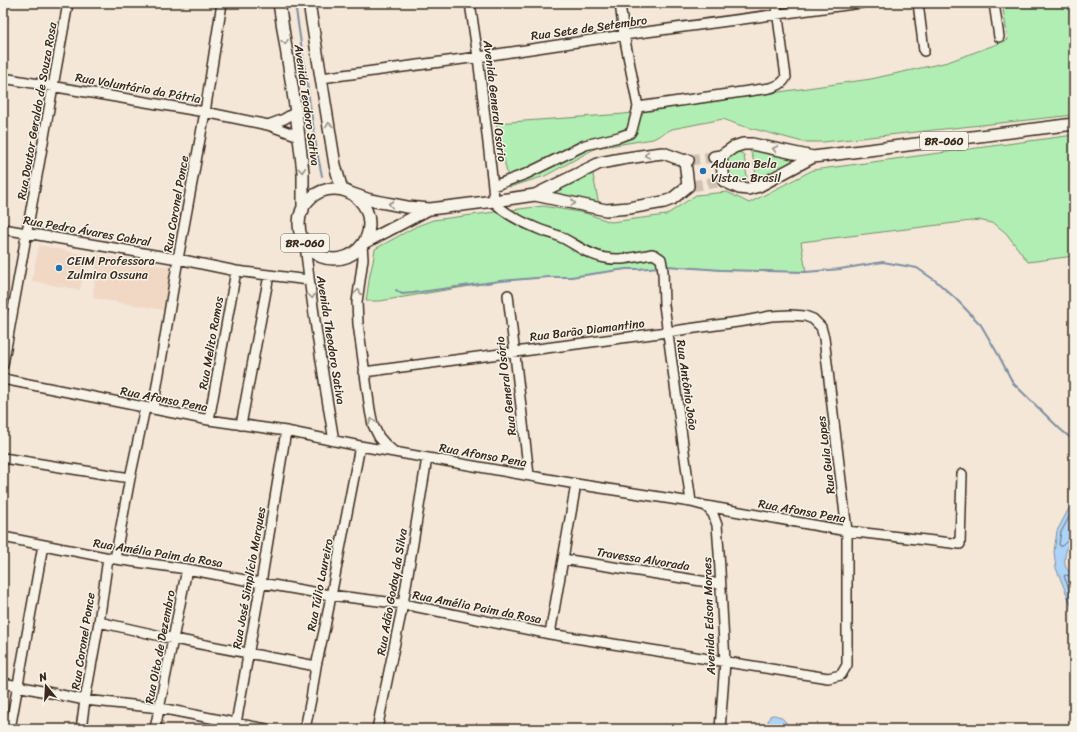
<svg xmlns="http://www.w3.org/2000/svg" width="1077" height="732" font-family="Sriracha,sans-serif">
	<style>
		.built { fill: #f0d8c5 }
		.green { fill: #b1eeb4; stroke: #768c69 }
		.water { fill: #add3f6; stroke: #7f8fa0; fill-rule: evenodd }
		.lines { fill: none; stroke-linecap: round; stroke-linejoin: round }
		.shore { stroke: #696e74; stroke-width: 1 }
		.stream { stroke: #7f8fa0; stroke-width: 2 }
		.major-tunnel { stroke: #cfc1b3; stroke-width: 11; stroke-dasharray: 11 5.5; stroke-linecap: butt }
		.minor-casing { stroke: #3b2a1e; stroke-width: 12 }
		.major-casing { stroke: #3b2a1e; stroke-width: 14 }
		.minor { stroke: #f7f3e8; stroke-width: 9 }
		.major { stroke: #f7f3e8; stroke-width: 11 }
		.oneway { stroke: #998e83 }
		.poi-dot { fill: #1f6fb2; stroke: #f7f3e8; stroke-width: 1.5 }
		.labels { text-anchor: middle; stroke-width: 3; stroke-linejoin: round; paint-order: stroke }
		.shield { fill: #f7f3e8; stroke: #73665b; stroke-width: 1 }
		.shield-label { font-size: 11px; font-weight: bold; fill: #3b2a1e }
		.street-label { font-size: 12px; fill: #3b2a1e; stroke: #f7f3e8 }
		.poi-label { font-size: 12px; fill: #3b2a1e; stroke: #f7f3e8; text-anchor: start }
	</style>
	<rect width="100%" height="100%" fill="#f4e7d8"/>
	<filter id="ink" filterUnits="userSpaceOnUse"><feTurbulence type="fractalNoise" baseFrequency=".025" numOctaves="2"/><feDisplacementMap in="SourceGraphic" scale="8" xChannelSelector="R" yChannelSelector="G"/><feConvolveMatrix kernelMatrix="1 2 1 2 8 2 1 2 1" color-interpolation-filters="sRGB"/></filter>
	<g filter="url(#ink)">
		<!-- built -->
		<path class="built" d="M39 245 87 255 80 290 32 281Z
			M97 255 170 267 164 310 93 298Z"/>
		<!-- green -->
		<path class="green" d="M1002 3H1074V115L823 142H803L739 125 723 119 672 129 653 139 596 148 545 176 510 187 496 123 624 114 871 79 948 62 1008 40Z
			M1074 135V256L1028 262 1006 233 995 224 979 220 801 242 806 272 721 270 669 266 638 269H626L571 277H549L500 281 380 301H366L370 274 373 262 375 249 417 226 433 220 543 206 585 213 611 222 666 215 696 195 727 192 749 203 813 170Z
			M749 149 797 160 755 184C757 175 754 156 749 149Z
			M738 151 744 155 747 178 744 184 726 180 723 160Z
			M595 170 593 175 599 205 551 194Z"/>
		<!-- water -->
		<path class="water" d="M1074 499V612L1056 568 1054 552 1057 531ZM1069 545 1072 547C1074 555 1075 565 1070 572 1062 567 1065 555 1067 547Z
			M772 715C779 715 783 718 787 724L784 729H767L766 727 770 716Z"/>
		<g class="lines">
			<!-- shore -->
			<path class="shore" d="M1074 508 1061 532 1059 544 1060 546H1062L1066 542 1069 541 1074 543
				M1074 574 1070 576 1065 575 1064 576 1074 602"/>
			<!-- stream -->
			<path class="stream" d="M295 3 317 152 322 176
				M666 266 721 270 806 272 840 269 883 262 917 268 936 281 956 299 981 325 999 356 1013 383 1060 429 1074 441
				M396 290 402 294 413 293 500 281 549 277H571L626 269H638L659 267"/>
			<!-- major-tunnel -->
			<path class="major-tunnel" d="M688 160 714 157
				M691 186 717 182"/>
			<defs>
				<path id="minor" d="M470 3 478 57 493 186 494 201C503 214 526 224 541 230 546 232 551 233 556 235 572 241 588 256 606 258 621 261 637 257 652 254L655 255 661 259 663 271 664 305 691 502
					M918 3 924 51
					M994 3 999 37
					M3 78 205 112 268 125 299 136
					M321 78 478 57 624 35 861 3
					M638 107 770 88C777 86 783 84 786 77L776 3
					M268 125 284 119 296 112
					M493 186 526 174 585 145 619 137 630 133 632 130 638 107 624 35 620 3
					M3 229 178 259 236 271 309 280
					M305 244C312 310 323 375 334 441
					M362 245 363 259 357 302 358 324 370 410 373 425 379 437 385 444 393 451
					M508 295 529 475
					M3 365 68 3
					M3 379 209 420 286 431 360 446 576 484 691 502 706 506 847 531 960 544 962 474
					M153 409 178 259 205 112 222 3
					M209 420 236 271
					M241 425 269 275
					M3 458 130 478
					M706 506 713 514 717 525 719 552 725 662 720 729
					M3 537 115 559 187 569 261 583 330 595 403 604 550 634 828 678 841 675 847 665V531L824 338 821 327 813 319 805 316 790 315 771 316 745 321 667 332 364 372
					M115 559 130 478 145 408
					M563 559 720 584
					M99 622 174 639 316 666
					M550 634 576 484
					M3 683 85 700 160 708 266 729
					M10 729 43 545
					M81 729 85 700 99 622 108 558
					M155 729 187 569
					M235 729 261 583 286 431
					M305 729 311 699 316 666 325 627 360 446
					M377 729 403 604 427 458"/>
				<path id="major" d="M279 3 296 112 303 172V210
					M309 3 335 165 342 190
					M721 156 724 181
					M714 157 721 156 734 147 743 144H752L813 157 1074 124
					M685 161 688 186
					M724 181 739 188 748 189 759 186 813 157
					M299 224a35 35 0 1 1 70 0a35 35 0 1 1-70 0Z
					M350 193 370 200 407 207 430 209 494 201 535 195 600 163 621 159 654 154 663 153 685 161 688 160
					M535 195 606 210 629 208 664 202 672 199 688 186
					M364 243 429 209"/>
			</defs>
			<!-- minor casing -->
			<use href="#minor" class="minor-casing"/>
			<!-- major casing -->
			<use href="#major" class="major-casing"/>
			<!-- minor -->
			<use href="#minor" class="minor"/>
			<!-- major -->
			<use href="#major" class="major"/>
		</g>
		<!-- one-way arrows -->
		<defs><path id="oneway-chevron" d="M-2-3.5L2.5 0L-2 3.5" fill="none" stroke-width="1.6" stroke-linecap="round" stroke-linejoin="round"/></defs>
		<g class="oneway">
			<use href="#oneway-chevron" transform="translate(285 42) rotate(81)"/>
			<use href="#oneway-chevron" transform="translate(329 125) rotate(-99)"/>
			<use href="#oneway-chevron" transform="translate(775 149) rotate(-168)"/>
			<use href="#oneway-chevron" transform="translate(647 155) rotate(170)"/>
			<use href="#oneway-chevron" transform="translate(302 170) rotate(86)"/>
			<use href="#oneway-chevron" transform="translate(573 203) rotate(12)"/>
			<use href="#oneway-chevron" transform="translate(391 204) rotate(-169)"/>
			<use href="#oneway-chevron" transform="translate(358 292) rotate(-83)"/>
			<use href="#oneway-chevron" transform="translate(312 296) rotate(82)"/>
			<use href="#oneway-chevron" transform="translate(372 421) rotate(-104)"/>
		</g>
	</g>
	<!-- markers -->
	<g class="poi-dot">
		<circle cx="703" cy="171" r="4"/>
		<circle cx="59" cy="268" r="4"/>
	</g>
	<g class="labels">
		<!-- shield labels -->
		<g class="shield">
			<rect x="920" y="132" width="48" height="18" rx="3"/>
			<rect x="281" y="234" width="48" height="18" rx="3"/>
		</g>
		<g class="shield-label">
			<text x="944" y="145">BR-060</text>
			<text x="305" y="247">BR-060</text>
		</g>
		<!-- street labels -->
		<g class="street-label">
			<text transform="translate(589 28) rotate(-8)" y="4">Rua Sete de Setembro</text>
			<text transform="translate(138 88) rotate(10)" y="4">Rua Voluntário da Pátria</text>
			<text transform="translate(495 101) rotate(83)" y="4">Avenida General Osório</text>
			<text transform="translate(307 105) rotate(82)" y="4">Avenida Teodoro Sativa</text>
			<text transform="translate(37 111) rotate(-80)" y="4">Rua Doutor Geraldo de Souza Rosa</text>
			<text transform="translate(176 204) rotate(-80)" y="4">Rua Coronel Ponce</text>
			<text transform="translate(87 231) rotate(10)" y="4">Rua Pedro Ávares Cabral</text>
			<text transform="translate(587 330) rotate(-7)" y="4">Rua Barão Diamantino</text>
			<text transform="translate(331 340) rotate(81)" y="4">Avenida Theodoro Sativa</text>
			<text transform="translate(211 343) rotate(-80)" y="4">Rua Melito Ramos</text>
			<text transform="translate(687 385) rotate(82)" y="4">Rua Antônio João</text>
			<text transform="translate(506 386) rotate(-97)" y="4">Rua General Osório</text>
			<text transform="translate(164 399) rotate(11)" y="4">Rua Afonso Pena</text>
			<text transform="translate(483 455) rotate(10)" y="4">Rua Afonso Pena</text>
			<text transform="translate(826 455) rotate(-97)" y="4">Rua Guia Lopes</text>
			<text transform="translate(802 511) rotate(10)" y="4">Rua Afonso Pena</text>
			<text transform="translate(158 553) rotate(9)" y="4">Rua Amélia Paim da Rosa</text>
			<text transform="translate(643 559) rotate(9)" y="4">Travessa Alvorada</text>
			<text transform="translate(249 578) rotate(-80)" y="4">Rua José Simplício Marques</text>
			<text transform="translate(320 585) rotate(-79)" y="4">Rua Túlio Loureiro</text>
			<text transform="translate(392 592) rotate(-80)" y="4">Rua Adão Godoy da Silva</text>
			<text transform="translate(477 607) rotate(11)" y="4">Rua Amélia Paim da Rosa</text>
			<text transform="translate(709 616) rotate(-92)" y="4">Avenida Edson Moraes</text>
			<text transform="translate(83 641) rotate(-81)" y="4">Rua Coronel Ponce</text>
			<text transform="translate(160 647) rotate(-79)" y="4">Rua Oito de Dezembro</text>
		</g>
		<!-- poi labels -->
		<g class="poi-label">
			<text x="711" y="168">Aduana Bela<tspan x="711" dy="14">Vista - Brasil</tspan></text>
			<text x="67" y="265">CEIM Professora<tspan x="67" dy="14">Zulmira Ossuna</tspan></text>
		</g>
	</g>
	<!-- margin -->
	<rect width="1077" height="732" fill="none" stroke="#f7f3e8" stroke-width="16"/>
	<rect x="8" y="8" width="1061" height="716" fill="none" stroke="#3b2a1e" stroke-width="1.5" filter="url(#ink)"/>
	<!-- north arrow -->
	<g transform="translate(46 686) rotate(342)" stroke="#f7f3e8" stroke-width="3" paint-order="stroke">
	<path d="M0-3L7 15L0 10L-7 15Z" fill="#3b2a1e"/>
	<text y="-6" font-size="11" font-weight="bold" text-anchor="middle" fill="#3b2a1e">N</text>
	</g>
</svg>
